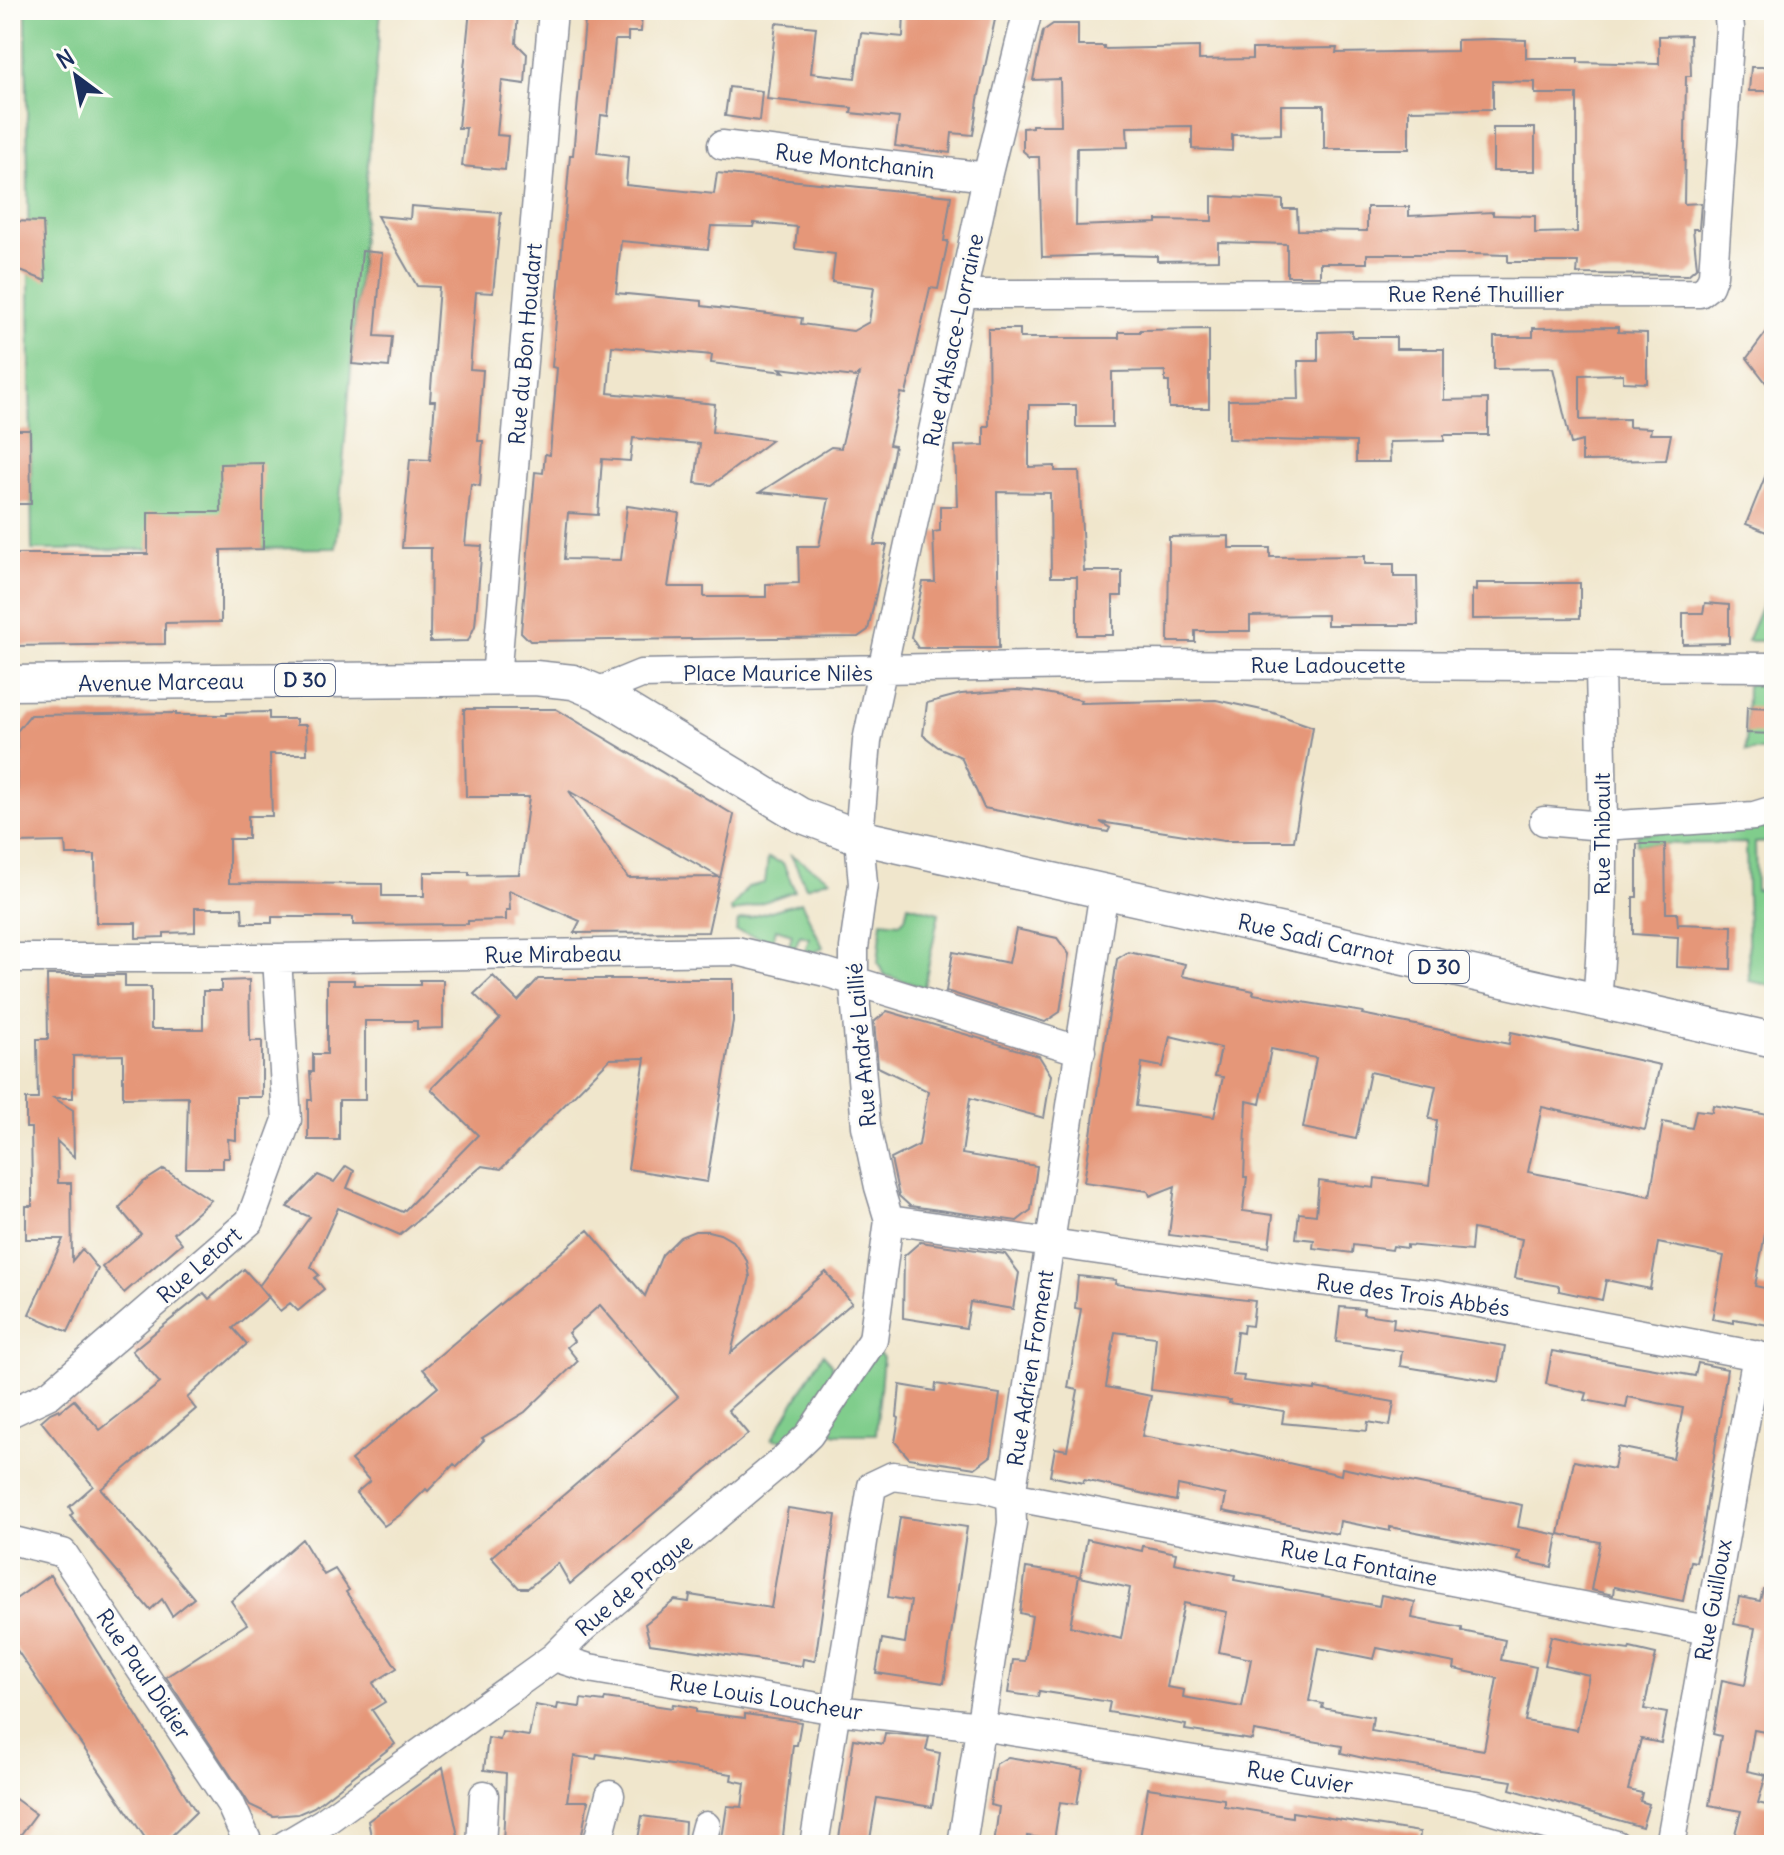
<svg xmlns="http://www.w3.org/2000/svg" width="1784" height="1855" font-family="Delius,sans-serif">
	<style>
		.green { fill: #80cd8c; stroke: #4e7e75; stroke-width: 2 }
		.building { fill: #e59779; fill-rule: evenodd }
		.lines { fill: none; stroke-linecap: round; stroke-linejoin: round }
		.minor-casing { stroke: #868a95; stroke-width: 31 }
		.major-casing { stroke: #868a95; stroke-width: 37 }
		.minor { stroke: #fff; stroke-width: 28 }
		.major { stroke: #fff; stroke-width: 34 }
		.labels { text-anchor: middle; stroke-width: 6; stroke-linejoin: round; paint-order: stroke }
		.shield { fill: #fdfcf7; stroke: #5f6c8c; stroke-width: 2 }
		.shield-label { font-size: 20px; font-weight: bold; fill: #1b2f5e }
		.street-label { font-size: 22px; fill: #1b2f5e; stroke: #fdfcf7 }
	</style>
	<rect width="100%" height="100%" fill="#fdfcf7"/>
	<filter id="ink" filterUnits="userSpaceOnUse"><feTurbulence type="fractalNoise" baseFrequency=".0125" numOctaves="2"/><feDisplacementMap in="SourceGraphic" scale="16" xChannelSelector="R" yChannelSelector="G"/><feConvolveMatrix kernelMatrix="1 2 1 2 8 2 1 2 1" color-interpolation-filters="sRGB"/></filter>
	<filter id="wash" filterUnits="userSpaceOnUse"><feTurbulence type="fractalNoise" baseFrequency=".006" numOctaves="4" result="noise"/><feDisplacementMap in="SourceGraphic" scale="32" xChannelSelector="R" yChannelSelector="G"/><feGaussianBlur stdDeviation="1.8" result="paint"/><feColorMatrix in="noise" values="0 0 0 0 0 0 0 0 0 0 0 0 0 0 0 0 0 1.4 0 .05"/><feComposite in="paint" operator="in"/></filter>
	<g filter="url(#wash)">
		<rect width="100%" height="100%" fill="#f0e6cc"/>
		<!-- green -->
		<path class="green" d="M26 10H381L336 548 32 550Z
			M1774 576V641H1747Z
			M1747 685 1774 686V751H1746Z
			M1761 826 1774 836V842L1755 843 1756 890 1774 891V986L1749 981 1746 843 1637 844V834Z
			M791 855 830 879 806 887Z
			M768 858 783 863 795 891 732 913 731 909 748 887 765 883Z
			M801 902 823 947 814 953 805 951 809 938 800 935 795 948 789 946 792 934 776 929 773 941 736 931 738 921Z
			M908 905 939 913 924 987 884 975 878 963 882 921 900 923 905 918Z
			M877 1352 883 1357 876 1434H836L824 1426Z
			M823 1354 832 1364 834 1379 791 1441 772 1439Z"/>
		<g id="blocks">
			<!-- building -->
			<path class="building" d="M470 10H518L516 43 527 54 525 84 502 81 497 135 508 136 505 170 462 166 466 128H458Z
				M586 10H642L641 32H628V40H615L608 116 601 115 597 153 628 157 626 185 714 194 717 173 951 196 944 241H948L938 289 930 288 906 394 901 393 889 445 895 446 874 545H887L868 630 858 637 530 641 521 632 535 472 543 473 545 454 550 455 557 368 552 367 570 155H573ZM754 223 797 227 795 249 835 254 832 282 874 287 869 322 853 331 801 324 802 318 702 306V301L616 293 621 241 708 249 711 226 753 227ZM612 346 712 355 711 363 784 372 780 368 855 377 859 374 841 448 831 447 760 492 829 499 819 546H798L799 583 766 584V597H704V587H668L679 513 627 506 621 560 564 559 568 513 598 515 602 459 630 461 633 438 700 444 695 483 712 485 772 440 712 432 715 404 608 393Z
				M904 10H997L978 100 973 135 952 133 950 153 895 146 899 118 851 113 852 108 767 99 776 23 816 27 811 73 855 78 861 33 903 37Z
				M1053 24H1078V46H1104V49L1199 47V60L1252 59V49L1337 48 1336 53 1457 51V40L1493 39 1526 40V58H1578V62L1659 64V36L1690 35 1691 76H1686L1684 204 1701 203 1699 229H1693L1697 267 1688 275 1577 274 1578 262H1508V255L1472 254H1367V263H1320V276H1287V244L1218 242V260L1157 261V256L1118 255 1042 257 1039 157H1030L1023 151V128L1032 127V125H1061L1060 79 1033 80 1043 31ZM1493 81 1535 82V94H1577V232L1535 233V216L1493 215V212L1409 216V207H1367V231L1298 230 1297 209H1283V200L1212 196V221L1157 220V223L1076 226 1077 148 1128 147 1127 127 1192 126V149L1232 151V135L1281 134V105H1324V149H1409V110L1493 109Z
				M1751 67H1774V91H1749Z
				M729 87 762 91 759 121 725 116Z
				M1493 128H1535V171H1493Z
				M411 206 501 213 493 293 476 292 470 369 483 370 478 441H483L480 486 471 484 465 545 482 546 475 626 468 641 430 642 431 548H402L410 459 430 460 435 401H430L439 287 417 286 377 216 410 219Z
				M10 221 43 222 46 281 10 267Z
				M362 251 382 253 375 336 392 337 389 367 352 364Z
				M1774 322V393L1747 358Z
				M1618 327V332L1647 333V383L1623 382V374L1580 375V420L1629 419V427L1651 428 1650 434H1671L1666 460 1582 461V441L1571 444 1553 368 1494 369V337H1533V328Z
				M988 329H1020V338H1119V332H1140V330L1209 329V408H1169V382H1165V371L1112 372V427H1076V405H1029V467L1055 466V471H1079L1084 571H1122V596H1113V635H1077V577H1051L1050 493 997 492 999 648H918L911 637 923 582H935L933 532 940 531V506H957L955 446 984 445V426H989Z
				M1352 331V337H1396V349H1444V400L1488 399V435H1444V441L1389 442 1390 462H1356V442L1228 439V400L1299 399 1298 361H1318V332Z
				M10 430H30L31 504H10Z
				M1773 457H1774V535L1746 524Z
				M263 463V549L221 550V622L165 623V644L10 646V554H148V512H221L220 464Z
				M1229 536V548H1270V557L1365 556V564H1394V577H1417L1418 625H1327V615L1250 616V631H1195V642H1168L1169 537Z
				M1476 583H1580V618L1472 619V590L1476 591Z
				M1705 603 1729 605V643L1683 644V613H1703Z
				M1016 690 1040 692 1081 700 1080 703 1216 700 1271 712 1313 727 1294 841H1224L1100 822 1110 828 1108 832 984 808 961 757 938 747 923 735 927 703 961 694Z
				M1747 707 1774 708V734L1746 733Z
				M464 709H556L734 815 708 932 574 933 580 921 509 890 510 910H506V920L468 921V924L353 925V917H272V923H243L242 908H195V932L164 933V937L136 938V923H96L95 855H66L65 842 14 843V814H18L17 731 30 715 176 713V715H227V713L269 712V719H296V725H306L307 754H270L272 816H248V839H229V883L382 884V896H424V872H469V875L519 874 529 797H466ZM569 791 719 877 628 878Z
				M1637 844H1665L1666 913H1677L1678 927V924L1732 926 1731 969 1677 967 1678 937 1633 934V897H1637Z
				M1016 929 1057 938 1069 954 1060 1012 1045 1022 946 991 953 952 1009 963Z
				M1128 952 1185 964 1182 976 1254 991 1253 994 1363 1012 1362 1014 1509 1044 1511 1032 1660 1065 1645 1130 1542 1107 1528 1172 1650 1196 1663 1122 1692 1128 1696 1110 1712 1112 1713 1105 1774 1116V1220L1768 1219 1755 1286 1774 1290V1326L1734 1319V1323L1712 1319 1724 1256 1658 1243 1650 1289 1606 1280 1602 1300 1559 1291V1286L1515 1278 1522 1239 1473 1229 1471 1251 1407 1245V1248L1393 1246 1392 1250 1353 1245 1352 1253 1313 1248 1314 1240 1296 1238 1299 1213 1316 1215 1319 1181 1374 1188 1375 1178 1429 1185 1437 1120 1429 1119 1436 1086 1370 1072 1356 1139 1303 1128 1316 1058 1271 1049 1260 1104 1247 1101 1244 1177H1247L1243 1211 1273 1215 1269 1247 1169 1235 1175 1186 1150 1196 1148 1191 1084 1182 1117 959ZM1170 1036 1221 1048 1215 1076 1223 1077 1214 1117 1136 1106 1142 1063 1163 1067Z
				M47 975H125V987H151V1029H203V991H221V981L249 980 250 1041H262V1097H236V1140L228 1139 229 1158H223V1168H186L188 1097 123 1098V1055L73 1056V1098H54L73 1110 74 1157 57 1141 58 1183H71L72 1261 82 1249 98 1269 68 1332 29 1314 63 1239H26V1206H32V1184L31 1128H26V1099H38L37 1039H48Z
				M493 976 518 1001 538 979H733V1021L707 1182 628 1169 645 1058 610 1059 501 1169 482 1166 400 1235 338 1208 311 1267 319 1275 315 1278 324 1289 298 1311 290 1303 280 1311 259 1286 310 1217 287 1207 318 1175 334 1182 346 1166 354 1171 347 1188 403 1212 478 1135 431 1089 500 1019 474 994Z
				M327 980H354V985H420V980H443V1028L417 1029V1021H365V1100H339V1140H308V1100H312L310 1072H313V1054H327Z
				M887 1011 1039 1056 1051 1075 1044 1118 970 1098 962 1154 1037 1166 1031 1210 1017 1221 910 1206 899 1196 891 1159 919 1145 928 1091 878 1067 874 1022Z
				M164 1169 211 1200 174 1233 182 1243 124 1293 102 1267 141 1234 119 1208 142 1183Z
				M588 1230 645 1296 662 1255 680 1237 695 1231H708L720 1234 734 1242 747 1261 750 1277 731 1353 826 1272 852 1303 728 1410 748 1434 570 1584 558 1563 528 1588H519L491 1557 678 1397 600 1305 568 1333 574 1341 567 1347 578 1361 525 1412 482 1438 484 1440 457 1467 454 1464 428 1491 426 1489 400 1515 384 1526 356 1493 370 1481 351 1460 438 1387 423 1369Z
				M920 1242 1005 1254 1019 1273 1013 1309 970 1302 966 1328 903 1318 904 1256Z
				M244 1269 269 1297 233 1328 247 1344 187 1398 196 1409 101 1489 194 1598 172 1616 162 1599 150 1610 70 1516 73 1513 69 1507 93 1486 41 1421 50 1413 59 1409 60 1411 74 1400 100 1430 160 1383 132 1351 204 1293 209 1299Z
				M1078 1276 1116 1280 1115 1284 1255 1301 1252 1326 1244 1325 1243 1333 1237 1332 1232 1375 1244 1376 1243 1381 1315 1390V1388L1394 1402 1390 1426 1368 1422 1367 1431 1282 1423 1284 1411 1229 1403 1230 1400 1151 1390 1156 1337 1115 1332 1106 1387 1151 1396 1142 1436 1230 1452 1231 1450 1341 1475 1342 1468 1522 1505 1518 1527 1558 1535 1552 1567 1518 1560 1520 1552 1390 1527V1531L1340 1521 1338 1534 1223 1511 1226 1495 1178 1485 1176 1501 1084 1480 1083 1483 1050 1476 1055 1448 1067 1450 1078 1390 1068 1388 1081 1309 1075 1308Z
				M1340 1307 1364 1309 1363 1314 1394 1318 1393 1328 1505 1346 1499 1382 1400 1366 1402 1351 1336 1342Z
				M1552 1351 1695 1376 1698 1363 1727 1369 1704 1523 1696 1562 1691 1561 1683 1601 1614 1587 1613 1595 1591 1590 1600 1542 1559 1534 1574 1461 1614 1469 1618 1447 1673 1458 1683 1408 1628 1397 1626 1408 1585 1400 1587 1393 1546 1384Z
				M936 1384 1000 1394 991 1456 975 1468 909 1458 895 1442 899 1418 897 1417 900 1385 935 1391Z
				M788 1508 836 1515 815 1661 803 1659 802 1666 650 1644 645 1624 675 1600 689 1602 690 1595 771 1608Z
				M900 1517 967 1527 944 1683 876 1673 882 1639 905 1643 911 1601 888 1597Z
				M302 1539 324 1575 335 1569 349 1590 346 1592 397 1668 373 1683 385 1702 372 1710 395 1744 314 1807 298 1814 273 1816 250 1805 166 1677 247 1624 231 1601Z
				M1087 1539 1142 1551 1143 1546 1176 1553 1174 1563 1235 1575 1234 1580 1379 1606 1381 1595 1415 1602 1412 1618 1462 1628V1631L1505 1640 1501 1660 1536 1667 1525 1721 1577 1730 1589 1675 1545 1665 1551 1636 1585 1644 1629 1650 1630 1648 1656 1654 1644 1709 1667 1713 1661 1743 1641 1739 1628 1790 1642 1793 1640 1801 1649 1804 1642 1827 1510 1789 1512 1781 1368 1759 1341 1753 1342 1746 1254 1731 1252 1740 1185 1730 1186 1725 1108 1712 1110 1702 1039 1691 1038 1697 1008 1693 1013 1660 1025 1661 1032 1616 1020 1613 1026 1568 1079 1576 1070 1626 1121 1639 1130 1588 1080 1577ZM1184 1603 1227 1612 1219 1652 1251 1659 1242 1707 1183 1697 1184 1690 1167 1687ZM1319 1648 1374 1659 1377 1648 1455 1663 1454 1669 1497 1678 1484 1750 1371 1731 1373 1717 1322 1708 1323 1704 1309 1701Z
				M50 1575 196 1812 162 1845H150L10 1640V1603Z
				M1763 1589 1774 1590V1711L1770 1733 1754 1730 1747 1771 1766 1775 1758 1803 1774 1807V1845H1732L1741 1811 1709 1805 1721 1736 1713 1734 1722 1680 1745 1685 1755 1628 1734 1624 1739 1597 1760 1601Z
				M605 1698 672 1708 673 1704 696 1708V1712L745 1718V1714L801 1722 797 1745H793L782 1845H721L727 1806 742 1807 745 1783 731 1780 732 1774 597 1754 596 1759 574 1756 567 1801H588L580 1845H503L506 1773 484 1770 488 1738 500 1740 502 1732 529 1736 535 1705 557 1709 558 1704 580 1707 581 1699 604 1702Z
				M885 1733 929 1737 926 1750 940 1753 932 1807 877 1798 869 1845H838L854 1739 883 1744Z
				M1008 1757 1083 1769 1077 1804 1060 1802 1054 1840 1027 1836 1026 1845H994L999 1807 990 1805 996 1764Z
				M443 1767 460 1845H373L368 1821Z
				M1148 1788 1224 1799V1806L1292 1817V1812L1420 1832 1419 1845H1237L1187 1837V1845H1139Z
				M10 1795 36 1814 13 1845H10Z
				M642 1816 685 1822 684 1845H637Z"/>
		</g>
	</g>
	<g filter="url(#ink)">
		<use href="#blocks" fill-opacity="0" stroke="#868a95" stroke-width="2"/>
		<g class="lines">
			<defs>
				<path id="minor" d="M722 145 987 177
					M964 294 1700 293 1709 286 1713 275 1730 28 1728 10
					M496 678 553 10
					M597 692 641 674 1127 664 1774 667
					M1544 821 1603 826 1754 816 1774 810
					M10 958H277L737 951 825 972 1081 1051
					M1597 1001C1607 890 1602 779 1600 667
					M889 1220 1295 1278 1437 1295 1774 1359
					M10 1413 50 1394 250 1221 287 1120 277 958
					M10 1540 63 1553 230 1803 249 1845
					M554 1657 589 1668 836 1710 980 1726 1476 1805 1616 1845
					M285 1845 324 1822 554 1657 583 1628 784 1459 809 1435 873 1340 889 1220 879 1187 866 1126 854 983V948L863 884 859 837 867 741 987 177 1028 10
					M481 1845 484 1795
					M597 1845 610 1795
					M701 1845 706 1826
					M814 1845 872 1486 893 1476 984 1488 1011 1496 1707 1630
					M962 1845 1012 1523 1011 1496 1104 891
					M1670 1845 1757 1355"/>
				<path id="major" d="M10 683 535 678 573 682 597 692 800 815 859 837 1774 1040"/>
			</defs>
			<!-- minor casing -->
			<use href="#minor" class="minor-casing"/>
			<!-- major casing -->
			<use href="#major" class="major-casing"/>
			<!-- minor -->
			<use href="#minor" class="minor"/>
			<!-- major -->
			<use href="#major" class="major"/>
		</g>
	</g>
	<g class="labels">
		<!-- shield labels -->
		<g class="shield">
			<rect x="275" y="664" width="60" height="32" rx="6"/>
			<rect x="1409" y="951" width="60" height="32" rx="6"/>
		</g>
		<g class="shield-label">
			<text x="305" y="687">D 30</text>
			<text x="1439" y="974">D 30</text>
		</g>
		<!-- street labels -->
		<g class="street-label">
			<text transform="translate(855 161) rotate(7)" y="8">Rue Montchanin</text>
			<text x="1476" y="302">Rue René Thuillier</text>
			<text transform="translate(953 340) rotate(-78)" y="8">Rue d'Alsace-Lorraine</text>
			<text transform="translate(525 344) rotate(-85)" y="8">Rue du Bon Houdart</text>
			<text x="1328" y="673">Rue Ladoucette</text>
			<text x="778" y="681">Place Maurice Nilès</text>
			<text transform="translate(161 682) rotate(-1)" y="8">Avenue Marceau</text>
			<text transform="translate(1602 834) rotate(-90)" y="8">Rue Thibault</text>
			<text transform="translate(1316 939) rotate(13)" y="8">Rue Sadi Carnot</text>
			<text transform="translate(553 954) rotate(-1)" y="8">Rue Mirabeau</text>
			<text transform="translate(861 1045) rotate(-95)" y="8">Rue André Laillié</text>
			<text transform="translate(199 1265) rotate(-41)" y="8">Rue Letort</text>
			<text transform="translate(1413 1295) rotate(8)" y="8">Rue des Trois Abbés</text>
			<text transform="translate(1030 1368) rotate(-81)" y="8">Rue Adrien Froment</text>
			<text transform="translate(1359 1563) rotate(11)" y="8">Rue La Fontaine</text>
			<text transform="translate(634 1585) rotate(-40)" y="8">Rue de Prague</text>
			<text transform="translate(1713 1600) rotate(-80)" y="8">Rue Guilloux</text>
			<text transform="translate(144 1674) rotate(56)" y="8">Rue Paul Didier</text>
			<text transform="translate(766 1697) rotate(9)" y="8">Rue Louis Loucheur</text>
			<text transform="translate(1300 1777) rotate(9)" y="8">Rue Cuvier</text>
		</g>
	</g>
	<!-- margin -->
	<rect width="1784" height="1855" fill="none" stroke="#fdfcf7" stroke-width="40"/>
	<!-- north arrow -->
	<g transform="translate(76 76) rotate(328)" stroke="#fdfcf7" stroke-width="6" paint-order="stroke">
	<path d="M0-6L14 30L0 20L-14 30Z" fill="#1b2f5e"/>
	<text y="-12" font-size="22" font-weight="bold" text-anchor="middle" fill="#1b2f5e">N</text>
	</g>
</svg>
